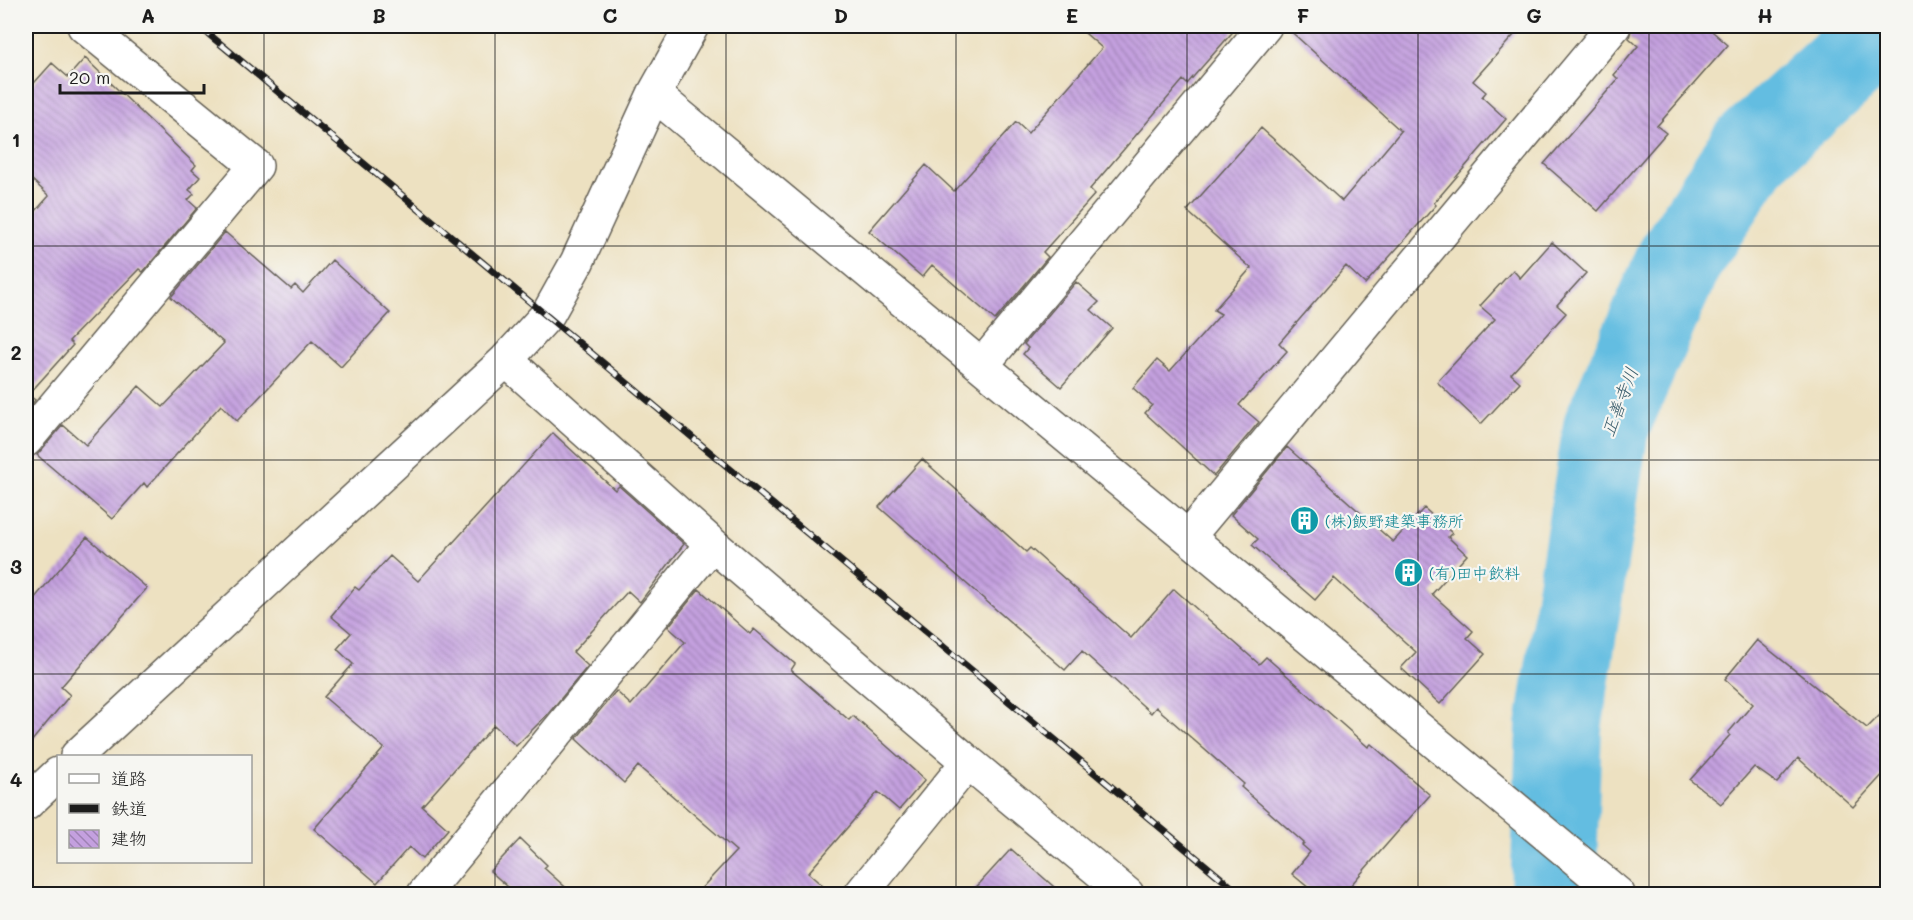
<svg xmlns="http://www.w3.org/2000/svg" width="1913" height="920" font-family="Mali,'Klee One',sans-serif">
	<style>
		.lines { fill: none; stroke-linecap: round; stroke-linejoin: round }
		.river { stroke: #63bde1; stroke-width: 86 }
		.building { fill: url(#building-back-hatch) }
		.minor-casing { stroke: #656156; stroke-width: 36 }
		.minor { stroke: #fff; stroke-width: 33 }
		.rail-casing { stroke: #1c1c1c; stroke-width: 7 }
		.rail { stroke: #f6f6f2; stroke-width: 4.5; stroke-dasharray: 14; stroke-linecap: butt }
		.grid { fill: none; stroke: #1c1c1c; stroke-width: 1.5; stroke-opacity: 0.55 }
		.labels { text-anchor: middle; stroke-width: 4.5; stroke-linejoin: round; paint-order: stroke }
		.culture-label { font-size: 16px; fill: #0d838f; stroke: #f6f6f2; text-anchor: start }
		.water-label { font-size: 18px; font-style: italic; fill: #385c6b; stroke: #f6f6f2 }
		.neatline { fill: none; stroke: #1c1c1c; stroke-width: 2 }
		.grid-label { font-size: 20px; text-anchor: middle; font-weight: bold; fill: #1c1c1c }
	</style>
	<defs>
		<pattern id="building-back-hatch" width="6" height="6" patternUnits="userSpaceOnUse" patternTransform="scale(1.5)"><rect width="6" height="6" fill="#c4a0df"/><path d="M-1 5l2 2M0 0l6 6M5-1l2 2" fill="none" stroke="#9e82b4"/></pattern>
	</defs>
	<rect width="100%" height="100%" fill="#f6f6f2"/>
	<filter id="ink" filterUnits="userSpaceOnUse"><feTurbulence type="fractalNoise" baseFrequency=".0167" numOctaves="2"/><feDisplacementMap in="SourceGraphic" scale="12" xChannelSelector="R" yChannelSelector="G"/><feConvolveMatrix kernelMatrix="1 2 1 2 8 2 1 2 1" color-interpolation-filters="sRGB"/></filter>
	<filter id="wash" filterUnits="userSpaceOnUse"><feTurbulence type="fractalNoise" baseFrequency=".008" numOctaves="4" result="noise"/><feDisplacementMap in="SourceGraphic" scale="24" xChannelSelector="R" yChannelSelector="G"/><feGaussianBlur stdDeviation="1.35" result="paint"/><feColorMatrix in="noise" values="0 0 0 0 0 0 0 0 0 0 0 0 0 0 0 0 0 1.4 0 .05"/><feComposite in="paint" operator="in"/></filter>
	<g filter="url(#wash)">
		<rect width="100%" height="100%" fill="#ede1c1"/>
		<g class="lines">
			<!-- river -->
			<path class="river" d="M1553 894 1559 727 1606 427 1679 260 1750 151 1855 56 1888 36"/>
		</g>
		<g id="blocks">
			<!-- building -->
			<path class="building" d="M1077 26H1238L1187 84 1183 80 1090 189 1095 194 1043 252 1048 257 995 320 932 265 922 277 869 231 926 165 954 191 1016 122 1028 133 1102 48Z
				M1285 26H1522L1473 81 1486 92 1482 97 1506 119 1434 203 1436 205 1365 284 1346 266 1279 343 1287 351 1239 405 1259 422 1214 476 1145 413 1152 405 1133 388 1157 360 1170 371 1221 314 1214 310 1251 268 1187 211 1261 128 1342 201 1401 131Z
				M1632 26H1706L1728 45 1657 126 1666 133 1598 211 1544 164 1618 79 1614 75 1638 46 1629 38Z
				M85 58 196 165 192 170 200 177 189 190 194 194 188 200 197 208 143 272 139 269 69 341 73 345 28 395 35 400 26 411V222L49 196 26 174V92L52 63 68 77Z
				M225 232 291 289 295 285 303 293 332 260 390 313 341 367 312 341 237 421 221 405 147 487 144 483 112 519 37 455 63 425 86 445 139 386 163 407 224 343 171 297Z
				M1552 242 1586 273 1557 305 1566 313 1511 374 1520 382 1481 424 1437 382 1495 319 1480 306 1513 270 1520 278Z
				M1076 282 1099 302 1091 310 1112 328 1061 387 1023 354 1028 348 1024 344Z
				M553 433 615 490 619 486 684 544 640 602 628 591 573 652 588 666 548 714 516 746 494 725 422 806 448 829 422 859 409 847 377 883 314 829 384 748 324 697 353 664 337 649 351 633 331 616 355 587 359 590 390 556 418 581Z
				M1287 447 1393 542 1424 508 1452 533 1448 537 1467 555 1432 594 1473 631 1467 638 1485 654 1440 704 1401 668 1416 652 1334 578 1315 600 1252 545 1258 539 1231 515Z
				M922 459 1026 552 1030 548 1131 638 1174 589 1259 664 1266 657 1368 747 1371 744 1430 795 1343 894H1316L1292 874 1310 852 1302 845 1304 843 1241 787 1244 784 1156 707 1151 713 1082 651 1065 670 879 507Z
				M87 537 147 588 61 687 70 695 26 748V608Z
				M699 589 750 634 754 629 795 664 791 670 849 720 853 716 925 780 899 810 878 792 808 873 832 894H696L736 851 638 766 624 783 576 739 616 691 631 705 685 642 668 627Z
				M1757 640 1867 728 1887 708V770L1853 807 1798 758 1777 783 1754 767 1721 804 1690 780 1730 735 1728 733 1753 704 1725 679Z
				M520 839 547 865 544 868 573 894H516L490 871Z
				M1011 849 1062 894H970Z"/>
		</g>
	</g>
	<g filter="url(#ink)">
		<use href="#blocks" fill-opacity="0" stroke="#656156" stroke-width="1.5"/>
		<g class="lines">
			<defs>
				<path id="minor" d="M654 94 1618 894
					M506 360 712 544 968 762
					M982 365 1265 26
					M26 440 256 166 84 26
					M1188 537 1614 26
					M77 756 506 360 548 314 577 262 654 94 692 26
					M26 804 58 774
					M424 894 712 544
					M861 894 968 762 1127 894"/>
			</defs>
			<!-- minor casing -->
			<use href="#minor" class="minor-casing"/>
			<!-- minor -->
			<use href="#minor" class="minor"/>
			<defs>
				<path id="rail" d="M199 26 1240 894"/>
			</defs>
			<!-- rail casing -->
			<use href="#rail" class="rail-casing"/>
			<!-- rail -->
			<use href="#rail" class="rail"/>
		</g>
	</g>
	<!-- grid -->
	<path class="grid" d="M264 26V894M495 26V894M726 26V894M956 26V894M1187 26V894M1418 26V894M1649 26V894M26 246H1888M26 460H1888M26 674H1888"/>
	<!-- icons -->
	<defs>
		<symbol id="building-disc" viewBox="-11 -11 22 22"><circle r="9.5" fill="#0f9aa8" stroke="#f6f6f2"/><path d="M-4-6H4V6H1V3H-1V6H-4ZM-2.5-4.3h1.7v1.8h-1.7ZM.8-4.3h1.7v1.8H.8ZM-2.5-1h1.7V.8h-1.7ZM.8-1h1.7V.8H.8Z" fill="#fff"/></symbol>
	</defs>
	<g fill-rule="evenodd">
		<use href="#building-disc" x="1288" y="504" width="33" height="33"/>
		<use href="#building-disc" x="1392" y="556" width="33" height="33"/>
	</g>
	<g class="labels">
		<!-- culture labels -->
		<g class="culture-label">
			<text x="1325" y="527">(株)飯野建築事務所</text>
			<text x="1429" y="579">(有)田中飲料</text>
		</g>
		<!-- water labels -->
		<g class="water-label">
			<text transform="translate(1620 402) rotate(-69)" y="6">正善寺川</text>
		</g>
	</g>
	<!-- margin -->
	<rect width="1913" height="920" fill="none" stroke="#f6f6f2" stroke-width="66"/>
	<!-- legend -->
	<rect x="57" y="755" width="195" height="108" fill="#f6f6f2" stroke="#9f9f9c" stroke-width="1.5"/>
	<rect x="69" y="774" width="30" height="9" fill="#ffffff" stroke="#9f9f9c" stroke-width="1.5"/>
	<text x="111" y="785" font-size="18" fill="#1c1c1c">道路</text>
	<rect x="69" y="804" width="30" height="9" fill="#1c1c1c" stroke="#9f9f9c" stroke-width="1.5"/>
	<text x="111" y="815" font-size="18" fill="#1c1c1c">鉄道</text>
	<rect x="69" y="830" width="30" height="18" fill="url(#building-back-hatch)" stroke="#9f9f9c" stroke-width="1.5"/>
	<text x="111" y="845" font-size="18" fill="#1c1c1c">建物</text>
	<!-- scale -->
	<path d="M60 84v9h144v-9" fill="none" stroke="#1c1c1c" stroke-width="3"/>
	<text x="69" y="84" font-size="18" fill="#1c1c1c" stroke="#f6f6f2" stroke-width="4.5" paint-order="stroke">20 m</text>
	<rect x="33" y="33" width="1847" height="854" class="neatline"/>
	<g class="grid-label">
		<text x="148" y="23">A</text>
		<text x="379" y="23">B</text>
		<text x="610" y="23">C</text>
		<text x="841" y="23">D</text>
		<text x="1072" y="23">E</text>
		<text x="1303" y="23">F</text>
		<text x="1534" y="23">G</text>
		<text x="1765" y="23">H</text>
		<text x="16" y="147">1</text>
		<text x="16" y="360">2</text>
		<text x="16" y="574">3</text>
		<text x="16" y="787">4</text>
	</g>
</svg>
